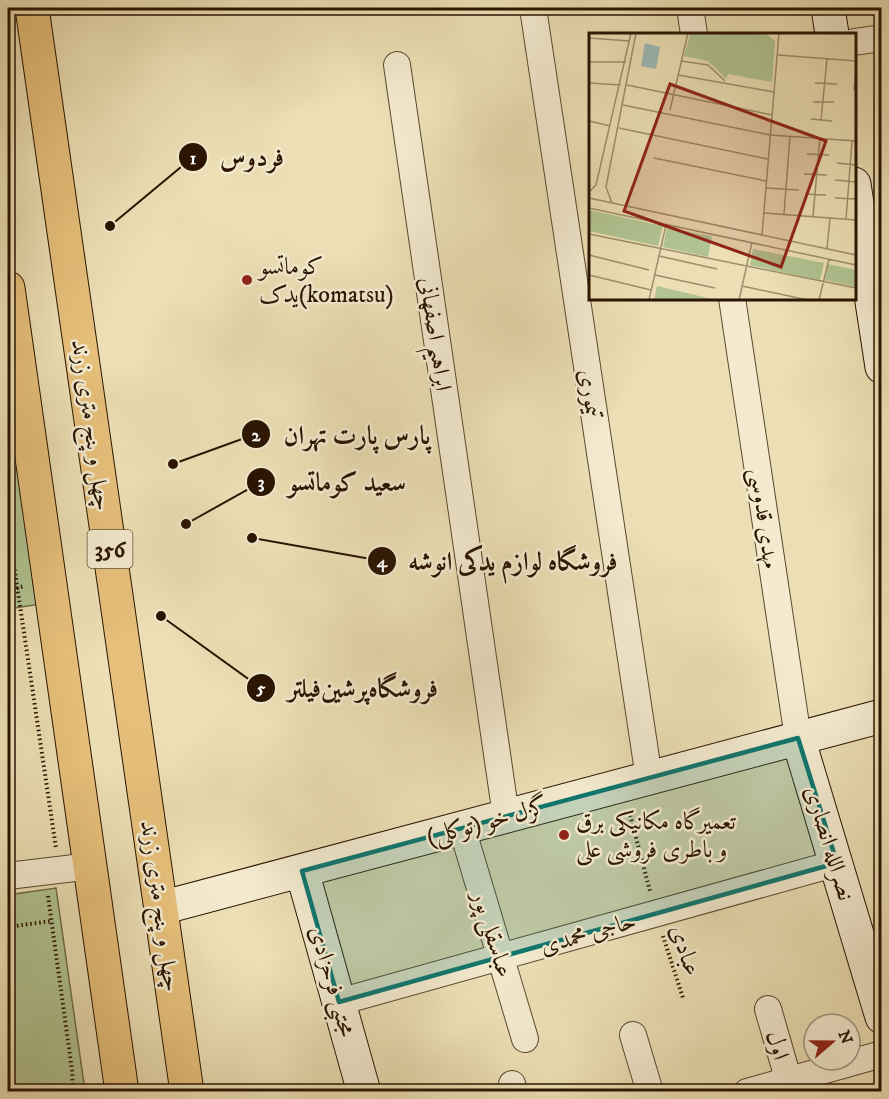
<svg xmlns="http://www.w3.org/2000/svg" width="889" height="1099" font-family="'IM FELL DW Pica',Amiri,serif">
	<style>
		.park { fill: #b1c392; stroke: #6e6c4a; stroke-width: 1.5 }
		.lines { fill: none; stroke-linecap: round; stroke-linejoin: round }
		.street-casing { stroke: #5a472e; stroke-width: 28 }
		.secondary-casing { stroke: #2a1401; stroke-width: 35 }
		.primary-casing { stroke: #2a1401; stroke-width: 35 }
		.path { stroke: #2a1401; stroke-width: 4; stroke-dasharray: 1.5 3; stroke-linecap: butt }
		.street { stroke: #f3eacf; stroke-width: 26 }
		.secondary { stroke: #f3eacf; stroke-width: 33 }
		.primary { stroke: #e6c07a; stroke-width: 33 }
		.marked { fill: #0f766e; fill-opacity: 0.2; stroke: #0f766e; stroke-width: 4.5; stroke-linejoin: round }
		.poi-dot { fill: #8f2418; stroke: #f3eacf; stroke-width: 2 }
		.labels { text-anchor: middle; stroke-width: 5; stroke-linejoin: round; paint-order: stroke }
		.shield { fill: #f3eacf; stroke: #66543f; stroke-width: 1.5 }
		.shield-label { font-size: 22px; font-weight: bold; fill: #2a1401 }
		.poi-label { font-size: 24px; fill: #2a1401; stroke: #f3eacf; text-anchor: start }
		.street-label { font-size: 24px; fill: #2a1401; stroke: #f3eacf }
		.inset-road { fill: none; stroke: #9e8e6d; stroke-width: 1.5 }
		.view { fill: #8f2418; fill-opacity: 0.15; stroke: #8f2418; stroke-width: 3 }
		.inset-edge { fill: none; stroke: #2a1401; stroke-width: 3 }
		.leader { fill: none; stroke: #2a1401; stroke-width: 2 }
		.callout-dot { fill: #2a1401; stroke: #f3eacf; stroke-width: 2 }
		.mark-label { font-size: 18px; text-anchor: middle; font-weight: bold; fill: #fff }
		.callout-label { font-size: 26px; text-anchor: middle; font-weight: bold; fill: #2a1401; stroke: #f3eacf; stroke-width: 5; stroke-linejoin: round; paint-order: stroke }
	</style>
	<rect width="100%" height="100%" fill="#ecdfb5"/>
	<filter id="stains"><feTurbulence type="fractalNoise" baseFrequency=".00333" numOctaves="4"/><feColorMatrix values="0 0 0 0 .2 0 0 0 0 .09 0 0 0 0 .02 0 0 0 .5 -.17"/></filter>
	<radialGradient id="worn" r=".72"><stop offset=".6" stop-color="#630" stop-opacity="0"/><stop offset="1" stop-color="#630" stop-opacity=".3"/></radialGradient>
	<!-- park -->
	<path class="park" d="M8 364 41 604 8 609Z
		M56 888 85 1091H8V895Z"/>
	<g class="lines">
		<defs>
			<path id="street" d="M533 8 649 778
				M690 8 694 34
				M854 42 882 38
				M397 65 506 816
				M732 298 798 738
				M462 828 525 1039
				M8 876 91 866
				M339 1002 837 863
				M768 1009 792 1092
				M633 1035 650 1092
				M512 1084 514 1092
				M747 1092 882 1054"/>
			<path id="secondary" d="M828 8 832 34
				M854 184 882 367
				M798 738 882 1017
				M302 871 364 1092
				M161 908 882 716"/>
			<path id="primary" d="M32 8 187 1092
				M8 288 122 1092"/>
		</defs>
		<!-- street casing -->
		<use href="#street" class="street-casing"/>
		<!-- secondary casing -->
		<use href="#secondary" class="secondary-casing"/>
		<!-- primary casing -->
		<use href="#primary" class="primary-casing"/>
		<!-- path -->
		<path class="path" d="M8 525 56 848
			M8 591 24 586
			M629 811 650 891
			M48 896 72 1070 73 1092
			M8 927 51 921
			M663 936 683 998"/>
		<!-- street -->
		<use href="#street" class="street"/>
		<!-- secondary -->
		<use href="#secondary" class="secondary"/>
		<!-- primary -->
		<use href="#primary" class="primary"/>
	</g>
	<!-- marked area -->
	<path class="marked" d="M798 738 837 863 339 1002 302 871Z"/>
	<!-- markers -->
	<g class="poi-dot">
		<circle cx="247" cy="280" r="6"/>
		<circle cx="564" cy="835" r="6"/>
	</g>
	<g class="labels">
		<!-- shield labels -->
		<rect class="shield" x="87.5" y="530" width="45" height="38" rx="4.5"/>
		<g class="shield-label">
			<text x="110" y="557">356</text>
		</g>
		<!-- poi labels -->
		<g class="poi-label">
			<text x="259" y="274">کوماتسو<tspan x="259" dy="28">یدک(komatsu)</tspan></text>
			<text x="576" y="829">تعمیرگاه مکانیکی برق<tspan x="576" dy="28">و باطری فروشی علی</tspan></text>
		</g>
		<!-- street labels -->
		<g class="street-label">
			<text transform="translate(436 334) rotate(82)" y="8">ابراهیم اصفهانی</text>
			<text transform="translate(591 393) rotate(81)" y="8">تیموری</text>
			<text transform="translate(92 425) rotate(82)" y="8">چهل و پنج متری زرند</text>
			<text transform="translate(765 518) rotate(82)" y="8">مهدی قدوسی</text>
			<text transform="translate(487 821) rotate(-15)" y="8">گزل خو (توکلی)</text>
			<text transform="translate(830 843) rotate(73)" y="8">نصرالله انصاری</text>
			<text transform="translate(161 906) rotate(82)" y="8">چهل و پنج متری زرند</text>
			<text transform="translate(588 933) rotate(-16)" y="8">حاجی محمدی</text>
			<text transform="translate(493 934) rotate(73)" y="8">عباسقلی پور</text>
			<text transform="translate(686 950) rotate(72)" y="8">عبادی</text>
			<text transform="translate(333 981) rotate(74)" y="8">مجتبی فرحزادی</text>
			<text transform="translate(778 1045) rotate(74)" y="8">اول</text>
		</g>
	</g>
	<!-- overview -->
	<g transform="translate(589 33)">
		<rect width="267" height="267" fill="#ecdfb5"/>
		<path d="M176 0 186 8 183 49 139 41 137 46 119 28 95 23 101 1ZM0 177 74 193 69 213 0 198ZM78 195 123 203 119 224 74 214ZM164 216 235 230 231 247 161 232ZM239 231 267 237V254L236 247ZM68 253 123 266V267H65Z" fill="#b1c392"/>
		<path d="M56 10 71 14 67 36 52 33Z" fill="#9dbab9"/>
		<path class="inset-road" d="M0 5 41 8M189 22 267 28M92 28 119 32 136 48M0 29H37M89 42 185 59M0 50 32 52M226 50 248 51M38 52 183 82M265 57 267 33M224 69H245M34 72 181 102 267 108M81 77 99 0M222 86 243 88M232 87 238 26M0 88 21 93M30 95 179 126M218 121 240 122M65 125 177 148M248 130 267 132M215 141 238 142M246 147 267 149M177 155 210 157M0 159 7 152 42 0M216 161 237 162M0 165 267 222M246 165 267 166M23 170 17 154 47 0M0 175 267 232M175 180 267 187M195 181 201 103M224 183 231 105M257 186 263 108M0 201 267 255M173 202 190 0M238 215 241 185M0 222 60 237M70 223 128 236M0 242 62 257M66 242 126 255M153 253 219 267M60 267 77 192M150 267 163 209M230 267 240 226"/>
		<path class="view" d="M81 51 237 108 192 234 35 178Z"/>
		<rect width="267" height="267" class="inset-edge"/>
	</g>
	<!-- callouts -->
	<path class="leader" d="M110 226L193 157M173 464L256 434M186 524L261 482M252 538L382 561M161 616L261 688"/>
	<g class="callout-dot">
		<circle cx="110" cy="226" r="6"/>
		<circle cx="173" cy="464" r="6"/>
		<circle cx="186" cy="524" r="6"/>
		<circle cx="252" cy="538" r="6"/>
		<circle cx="161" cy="616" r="6"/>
		<circle cx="193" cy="157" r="15"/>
		<circle cx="256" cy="434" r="15"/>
		<circle cx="261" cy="482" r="15"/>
		<circle cx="382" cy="561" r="15"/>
		<circle cx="261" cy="688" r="15"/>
	</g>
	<g class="mark-label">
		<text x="193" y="164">1</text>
		<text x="256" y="441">2</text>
		<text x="261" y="488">3</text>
		<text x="382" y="567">4</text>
		<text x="261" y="694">5</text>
	</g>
	<g class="callout-label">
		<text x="252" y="166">فردوس</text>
		<text x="357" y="444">پارس پارت تهران</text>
		<text x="347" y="491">سعید کوماتسو</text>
		<text x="513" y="570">فروشگاه لوازم یدکی انوشه</text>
		<text x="363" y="697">فروشگاه‌پرشین‌فیلتر</text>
	</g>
	<!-- margin -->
	<rect width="889" height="1099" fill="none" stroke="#ecdfb5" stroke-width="30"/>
	<rect x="9" y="9" width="871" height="1081" fill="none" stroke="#2a1401" stroke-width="3"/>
	<rect x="15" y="15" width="859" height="1069" fill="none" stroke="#2a1401" stroke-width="1.5"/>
	<!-- north arrow -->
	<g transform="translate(832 1042) rotate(70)"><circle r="28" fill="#f3eacf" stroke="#a3947d" stroke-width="1.5"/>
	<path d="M0-4.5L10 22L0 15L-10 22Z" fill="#8f2418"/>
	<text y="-9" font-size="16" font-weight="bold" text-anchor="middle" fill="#2a1401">N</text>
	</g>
	<rect width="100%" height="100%" filter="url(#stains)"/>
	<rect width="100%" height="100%" fill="url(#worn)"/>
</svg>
